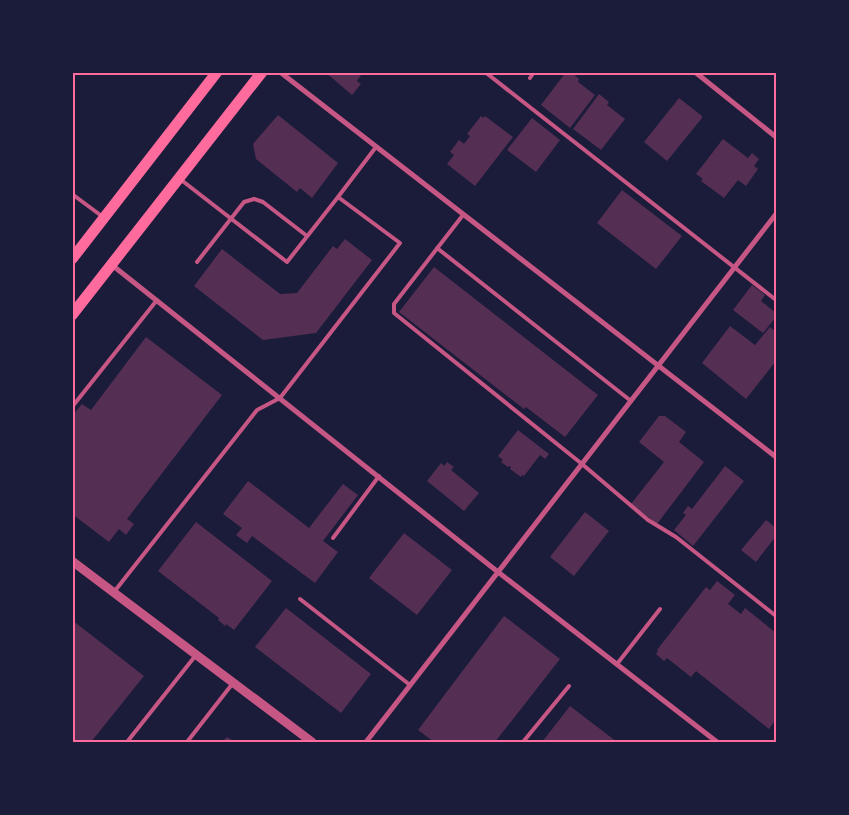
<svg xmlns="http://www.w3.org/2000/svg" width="849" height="815" font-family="'Archivo Narrow',sans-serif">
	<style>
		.building { fill: #542f53 }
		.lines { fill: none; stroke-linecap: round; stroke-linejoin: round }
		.service { stroke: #c65784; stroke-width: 4 }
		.minor { stroke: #c65784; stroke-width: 5 }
		.tertiary { stroke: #c65784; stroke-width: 9 }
		.primary { stroke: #ff6b9d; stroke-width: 11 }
		.neatline { fill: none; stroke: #ff6b9d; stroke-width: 2 }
	</style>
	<rect width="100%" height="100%" fill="#1b1b3a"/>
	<!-- building -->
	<path class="building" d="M325 72H363L357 81 361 84 352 95Z
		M566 72H571L579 79 578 82 595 95 570 128 541 105Z
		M599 94 609 102 607 105 625 119 601 150 573 129Z
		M679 98 702 116V118L667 161 644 142Z
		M278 115 338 163 312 198 300 188 297 192 256 159 253 144Z
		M481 116 483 118 485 116 513 137 475 186 447 164 454 155 450 152 459 140 464 144 470 136 467 134Z
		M532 118 560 140 536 172 507 150Z
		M723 139 748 158 752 153 759 159 754 166 758 169 746 186 738 180 724 198 701 181 703 179 696 174Z
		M622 190 682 236 656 269 597 223Z
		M345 239 372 260 316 333 263 340 194 286 222 249 280 294 297 293 333 246 337 249Z
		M434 267 598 395 565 437 526 407 524 409 399 312Z
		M752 285 765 295 761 301 776 313V317L763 333 733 310Z
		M730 326 755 345 770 327 776 332V361L746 399 702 363Z
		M146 337 222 395 127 519 134 524 126 535 119 529 109 542 72 514V416L82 404 91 410Z
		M659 416H665L686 432 679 442 704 462 657 524 631 504 664 462 639 442Z
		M518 430 549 454 545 459 540 455 524 476 522 475 521 477 510 469 511 467 510 466 508 467 501 462 503 460 498 456Z
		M447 462 454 467 451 470 479 493 464 511 427 481 441 463 444 466Z
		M725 466 744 481 693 546 674 530 686 515 683 513 688 506 692 509Z
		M248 481 309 528 343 484 358 495 323 541 338 552 315 583 252 536 247 543 236 535 242 528 223 514Z
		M585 512 609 531 574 576 550 557Z
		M766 520 776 528V536L756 562 741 550Z
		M196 522 272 581 234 630 226 624 225 626 218 620 219 618 158 571Z
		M404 533 452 570 417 615 369 578Z
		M717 581 735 595 728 604 741 614 745 608 776 633V719L769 729 696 671 691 677 667 658 664 661 656 654 658 651 657 650 706 587 710 590Z
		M286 608 371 674 341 713 255 647Z
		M504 616 560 659 495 742 466 741 465 742H434L418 730Z
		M72 620 144 676 91 742H72Z
		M570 706 617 742H542Z
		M227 737 235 742H222Z"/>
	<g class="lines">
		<!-- service -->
		<path class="service" d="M485 72 776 300
			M530 78 534 72
			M72 194 103 217
			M338 197 376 147
			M463 215 394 304V313L582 464 648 520 676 537 776 616
			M437 248 631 401
			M197 262 244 202 254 199 263 202 307 236
			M72 407 157 300
			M333 538 379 476
			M114 592 257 410 280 398 400 243 338 197 287 262 180 179
			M300 599 410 685
			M617 664 660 609
			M127 742 196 655
			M187 742 233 683
			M523 742 569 686"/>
		<!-- minor -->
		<path class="minor" d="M280 72 776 457
			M695 72 776 137
			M112 265 498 572 717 742
			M366 742 776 214"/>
		<!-- tertiary -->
		<path class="tertiary" d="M72 561 312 742"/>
		<!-- primary -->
		<path class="primary" d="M72 259 217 72
			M72 315 262 72"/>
	</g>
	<!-- border -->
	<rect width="849" height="815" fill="none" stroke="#1b1b3a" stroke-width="148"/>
	<rect x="74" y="74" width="701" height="667" class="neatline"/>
</svg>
